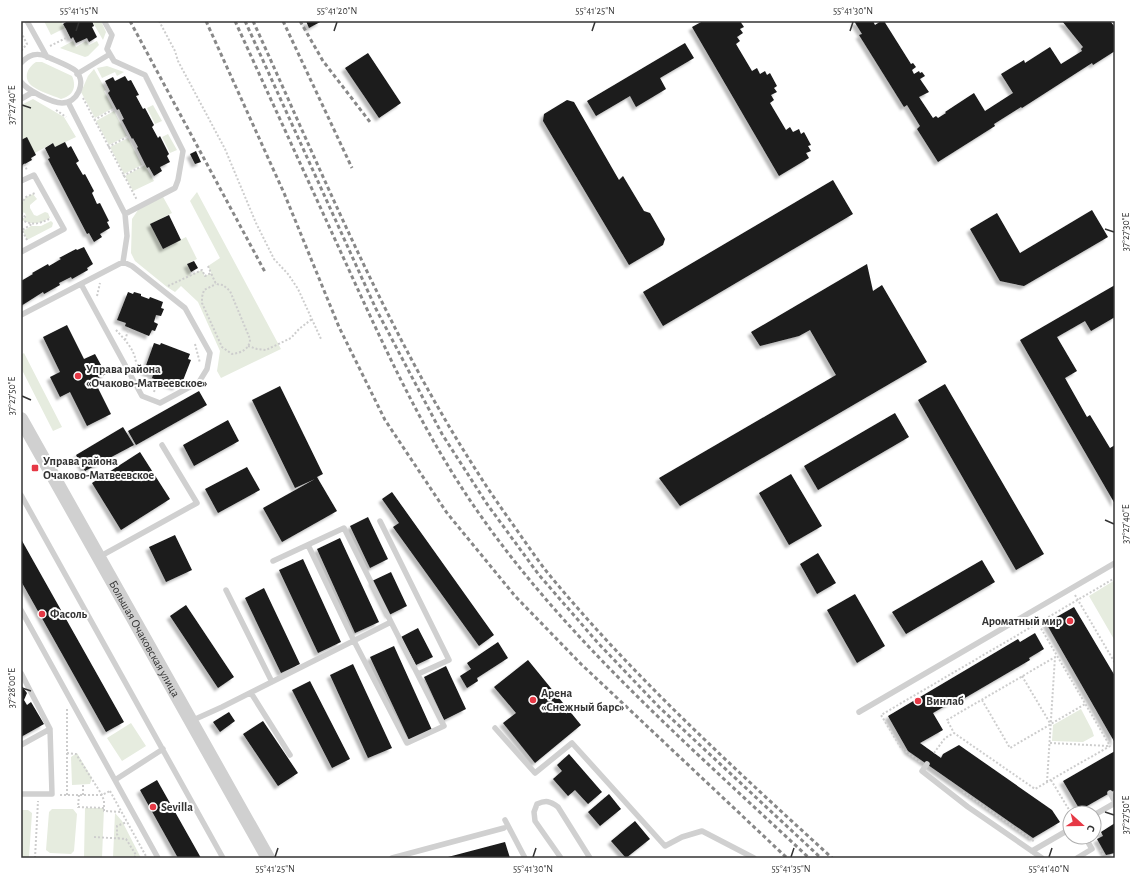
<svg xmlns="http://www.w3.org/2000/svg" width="1136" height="879" font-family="'Alegreya Sans',sans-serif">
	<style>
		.green { fill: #e6ecdf }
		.building { fill: #1a1a1a; filter: url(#shadow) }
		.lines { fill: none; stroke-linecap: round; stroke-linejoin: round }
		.path { stroke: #cdcdcd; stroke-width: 2; stroke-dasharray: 2 2; stroke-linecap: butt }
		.service { stroke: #d0d0d0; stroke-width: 5.5 }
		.tertiary { stroke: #d0d0d0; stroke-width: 14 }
		.rail { stroke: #888; stroke-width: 3; stroke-dasharray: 4 3; stroke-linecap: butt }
		.ticks { fill: none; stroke: #333; stroke-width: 1.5 }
		.poi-dot { fill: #e63946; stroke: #fff; stroke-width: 1.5 }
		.labels { text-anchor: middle; stroke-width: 4; stroke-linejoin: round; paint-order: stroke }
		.poi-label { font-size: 12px; font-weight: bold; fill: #333; stroke: #fff; text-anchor: start }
		.street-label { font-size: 12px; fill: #333; stroke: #fff }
		.neatline { fill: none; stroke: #333; stroke-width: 1.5 }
		.ticks-label { font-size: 10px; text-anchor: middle; fill: #333 }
	</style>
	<defs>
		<filter id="shadow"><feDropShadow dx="-3.5" dy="3.5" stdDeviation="1" flood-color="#0004"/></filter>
	</defs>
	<rect width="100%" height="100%" fill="#fff"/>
	<!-- green -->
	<path class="green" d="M44 21H61L65 28 51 35Z
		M92 21H101L106 32 103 40Z
		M73 41 76 47 86 41 89 45 97 41 99 45 88 56 85 57 60 48Z
		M36 62H42L72 76C77 87 73 96 61 99 52 95 40 92 32 86 22 78 28 67 36 62Z
		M107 66 124 72 117 76 115 72 102 78 97 68Z
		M94 69 106 90 104 91 113 108 95 118 81 92 88 76Z
		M33 99 64 117 76 137 55 147 53 143 35 153 21 140V105Z
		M153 105 162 121 155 124 147 108Z
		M114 111 127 136 109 145 96 121Z
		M168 134 177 150 170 153 162 137Z
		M128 138 142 165 124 174 110 147Z
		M145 165 154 181 133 191 125 176Z
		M197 192 281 349 221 378 217 371 220 351 198 302 181 286 175 292 167 287 135 261 131 253 132 219 138 210 162 195 172 213 151 224 163 249 186 237 197 259 187 264 191 272 190 275 202 270 205 276 211 273 208 266 220 258 190 201Z
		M33 194 37 199 30 205V208L34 215 37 216 45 212 48 213 50 218C39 224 33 225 22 220L26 216 25 213 21 212 22 202 26 197Z
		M51 221 53 223 52 227 27 240 23 231 31 226H41Z
		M24 353 62 427 53 431 21 368V355Z
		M1115 580V641L1089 596Z
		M1081 709 1092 730 1094 736 1083 742 1052 741 1053 725Z
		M131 723 146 746 122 761 107 738Z
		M77 753 92 778 90 784 72 785 71 757Z
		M85 808H104L102 858H84Z
		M52 809H73L77 814 74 851 71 854 50 853 46 850 49 812Z
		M21 810H28L32 813 29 857 28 858H21Z
		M115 813 122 821 141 858H113Z"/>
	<!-- building -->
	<path class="building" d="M65 21H92L94 26 92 27 97 37 89 42 87 38 76 43 73 37 71 39 66 29 63 24 66 22Z
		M306 21H322L309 28Z
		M703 21H740L744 27 740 29 743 33 737 37 740 41 736 44 752 71 757 68 760 74 765 71 767 75 770 73 777 86 774 88 777 92 771 95 774 100 770 103 786 130 790 127 793 132 799 129 801 134 804 132 811 145 808 146 811 151 806 153 809 158 779 176 692 27Z
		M854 21H873L875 25 881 21H884L911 64 913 63 916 67 912 70 914 74 919 71 920 73 922 72 925 76 920 79 929 92 919 97 933 118 936 116 938 118 946 113 945 112 974 93 985 111 1013 93 1001 74 1024 60 1025 63 1050 47 1061 64 1082 51 1081 49 1083 47 1062 21H1110L1115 27V51L1093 65 1092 63 1022 108 1021 107 994 124 995 126 938 162 917 129 920 126 907 105 904 107 859 35 862 34Z
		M685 43 694 58 660 78 666 89 636 107 630 96 596 116 587 101Z
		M368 53 401 103 379 118 345 68Z
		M125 76 128 81 131 80 139 95 136 96 143 109 145 108 154 125 152 127 158 138 160 136 169 154 167 156 170 162 160 167 162 171 154 176 149 167 147 168 137 148 138 147 133 138 132 139 122 120 124 119 119 109 117 110 108 93 110 91 105 81 113 77 115 81Z
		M567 100 574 102 619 180 623 176 644 211 650 213 665 239 663 245 629 265 543 121 544 114Z
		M27 137 36 155 31 158 32 160 21 166V140Z
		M65 142 68 148 71 146 79 161 76 163 83 175 85 174 94 191 92 193 97 204 100 203 109 221 107 222 110 228 100 234 102 237 94 242 89 233 87 234 48 159 50 158 45 148 53 143 55 147Z
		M196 151 201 162 195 164 190 154Z
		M833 180 853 214 663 326 643 292Z
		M1092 210 1108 237 1024 286 1000 281 970 229 997 213 1020 253Z
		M169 215 181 240 163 249 150 224Z
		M84 247 93 264 87 268 88 270 72 279 71 277 59 283 60 285 44 294 43 292 21 306V281L33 274 32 273 48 264 49 266 61 259 59 258 76 249 77 250Z
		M194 261 198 268 191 272 187 264Z
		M867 264 873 291 882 285 927 362 680 506 659 478 836 375 810 330 799 336 760 346 751 332Z
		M1115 285V317L1091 331 1085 321 1057 337 1077 371 1065 378 1087 417 1090 415 1110 448 1115 445V504L1020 340Z
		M128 292 133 294 134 292 141 294V296L149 299 150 297 163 302 161 308 164 309 161 316 156 315 154 322 158 324 155 331 152 330 149 336 125 326 126 323 117 320Z
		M67 325 84 359 95 354 106 374 94 380 111 414 87 426 70 392 60 397 50 377 60 372 43 337Z
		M154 343 160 345 161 343 190 354 188 359 191 360 182 383 179 381 176 387 152 378 153 375 144 371Z
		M945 384 1044 554 1016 570 918 400Z
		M280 386 323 474 317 477 337 511 282 542 263 508 315 479 295 488 252 400Z
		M199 391 207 405 136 445 128 431Z
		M895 413 909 437 818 490 804 466Z
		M228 420 239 441 194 466 183 445Z
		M123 427 134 445 85 471 76 455Z
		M140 452 170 499 121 530 92 483Z
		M247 467 260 490 218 513 205 489Z
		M791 474 822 526 789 545 759 493Z
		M392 492 494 635 479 646 393 527 399 523 382 499Z
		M368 517 388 559 370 568 350 526Z
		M175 535 192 570 166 582 149 547Z
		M340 538 379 622 355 633 317 549Z
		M21 539 124 722 106 732 21 581Z
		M818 553 836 583 817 594 800 564Z
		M303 559 341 642 318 653 279 570Z
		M982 560 995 582 906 634 892 612Z
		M391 572 407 606 389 615 372 581Z
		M264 588 300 664 281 673 245 598Z
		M855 594 885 646 857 663 827 610Z
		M186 605 234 677 218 688 170 616Z
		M1074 607 1115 676V743L1046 623Z
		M418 628 433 657 416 665 401 637Z
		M1035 633 1044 649 1029 658 1030 660 958 702 957 699 933 713 943 730 920 743 941 758 943 754 959 745 1052 810 1060 822 1033 838 908 751 888 716 1018 639 1020 642Z
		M498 642 508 658 477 678 478 681 467 688 460 676 471 669 467 663Z
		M394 646 432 730 409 740 370 657Z
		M528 660 581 725 535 763 503 723 516 713 494 687Z
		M353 664 392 748 368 758 330 675Z
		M446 666 466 709 444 720 424 677Z
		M310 681 350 759 332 768 292 690Z
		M21 685 27 693 24 700 27 705 31 702 44 724 21 737Z
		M229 712 235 721 220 732 213 722Z
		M263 721 298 773 278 786 243 734Z
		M1115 751V790L1080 810 1063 781Z
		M569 754 602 792 588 804 575 790 568 796 553 779 562 771 557 765Z
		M157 780 201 858H178L140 790Z
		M609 794 621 809 600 826 588 812Z
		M635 821 650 839 626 858 611 841Z
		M1115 823V853L1106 855 1097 839 1103 836 1101 832Z
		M505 842 510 858H448V857Z"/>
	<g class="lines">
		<!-- path -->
		<path class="path" d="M159 21 175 51 178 61 225 149 256 223 274 259 288 274 298 289 321 339
			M21 32 27 44 21 51
			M50 46 66 38
			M83 98 137 200
			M56 110 66 117
			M94 120 112 110
			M108 147 127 137
			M24 164 27 170
			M123 176 142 166
			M21 204 26 197 35 193
			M21 213 23 214 25 217 21 219
			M21 219C31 226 39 224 49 219
			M27 240 22 230 32 224
			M208 266 211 273
			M168 286 202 270 205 276 211 273 216 284 223 285 230 291 250 339C250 349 241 353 232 354L222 347 202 303V297L204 290 216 284
			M97 296 100 283
			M116 330C126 341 138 353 136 369
			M125 340 129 328
			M195 344 200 363
			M248 346 257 349 266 350 291 338 299 329 312 319
			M154 392 158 380
			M1075 595 1115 663
			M1035 618C1060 661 1085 703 1110 746L1035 789 954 733 947 720 1057 656
			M1022 676 1050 723
			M982 700 1010 748 1085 704
			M67 709V795
			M1050 743 1108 746
			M67 753 76 754 102 795 104 801V811L122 812
			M934 753 945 738 954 733
			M920 762 901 748 881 715 1115 578
			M1051 780 1071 813
			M1047 782 1055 657
			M110 791 147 858
			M963 792 1035 842
			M60 795H102L110 791
			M79 795 78 807 104 808
			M83 795V785
			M1084 813 1088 810
			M94 837 126 839 136 855 134 858
			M119 839 117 834V826L127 822
			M1100 850 1105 858
			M35 858 38 801"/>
		<!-- service -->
		<path class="service" d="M27 21 47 57
			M104 21 112 35 107 49 114 61 145 75 183 151 178 180 175 188 125 214
			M21 63C29 54 37 52 48 57 56 61 70 66 76 71 87 83 77 103 62 103 52 103 27 90 21 82
			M77 74 110 54
			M21 99 33 92
			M21 181 34 175 64 229 21 252
			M81 284 142 396 160 403 199 382 207 369 210 353 185 308 132 266 123 262
			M21 315 123 262 127 236 125 214 68 102
			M21 495 223 858
			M380 521 449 660 418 674
			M308 545 354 641 407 743 444 726 391 622
			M99 557 197 503 162 445
			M226 590 272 682
			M21 610 158 858
			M21 673 50 729 52 794H21
			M251 693 290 755
			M859 712 1115 563
			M191 721 222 707 391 622 344 528 273 561
			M495 728 535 773 572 743 665 846 682 837 702 831 754 858
			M21 745 50 729
			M927 764 922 771 968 807 1042 858
			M115 780 163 749
			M1110 793 1115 802
			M1094 815 1115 803
			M505 820 525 858
			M1032 851 1070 829
			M392 858 504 828
			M561 858 535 821 534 812 537 804C546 800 550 801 558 807L590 858
			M1077 858 1092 849 1085 837"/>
		<!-- tertiary -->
		<path class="tertiary" id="s1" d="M21 419 268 858"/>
		<!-- rail -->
		<path class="rail" d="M130 21 265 272
			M206 21 284 193 339 327 385 420 447 513 515 596 581 664 787 858
			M235 21C273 104 311 187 349 270 387 353 425 436 478 512 569 643 693 749 809 858
			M245 21 376 309 442 434 487 504 539 575 598 643 659 707 821 858
			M253 21C322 172 386 330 476 470 491 494 507 516 523 539 531 550 539 562 547 572 633 677 733 767 832 858
			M283 21 352 168
			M300 21 323 61 370 122"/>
	</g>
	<!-- ticks -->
	<path class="ticks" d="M76 31 79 22M334 31 337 22M592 31 595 22M850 31 853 22M22 105 31 108M1105 229 1114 232M22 396 31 400M1105 520 1114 524M22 688 31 691M1105 812 1114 815M275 857 278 848M533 857 536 848M791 857 794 848M1049 857 1052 848"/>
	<!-- markers -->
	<g class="poi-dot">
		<circle cx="78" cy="376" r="4"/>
		<rect x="31" y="464" width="8" height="8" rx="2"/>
		<circle cx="42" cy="614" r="4"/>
		<circle cx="1070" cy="621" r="4"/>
		<circle cx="533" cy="700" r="4"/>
		<circle cx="918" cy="701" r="4"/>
		<circle cx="153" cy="807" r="4"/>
	</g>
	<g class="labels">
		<!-- poi labels -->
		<g class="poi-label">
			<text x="86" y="373">Управа района<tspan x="86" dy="14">«Очаково-Матвеевское»</tspan></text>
			<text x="43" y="465">Управа района<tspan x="43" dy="14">Очаково-Матвеевское</tspan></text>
			<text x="50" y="618">Фасоль</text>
			<text x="1062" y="625" text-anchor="end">Ароматный мир</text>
			<text x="541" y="697">Арена<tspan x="541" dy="14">«Снежный барс»</tspan></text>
			<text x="926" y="705">Винлаб</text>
			<text x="161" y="811">Sevilla</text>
		</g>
		<!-- street labels -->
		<g class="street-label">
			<text dy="4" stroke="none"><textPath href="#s1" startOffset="252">Большая Очаковская улица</textPath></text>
		</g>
	</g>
	<!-- border -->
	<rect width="1136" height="879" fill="none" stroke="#ffffff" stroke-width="44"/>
	<!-- north arrow -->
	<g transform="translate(1082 825) rotate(111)"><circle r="19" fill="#ffffff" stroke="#adadad"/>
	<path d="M0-3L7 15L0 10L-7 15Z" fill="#e63946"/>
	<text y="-6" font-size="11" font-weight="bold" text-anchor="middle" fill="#333333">С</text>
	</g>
	<rect x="22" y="22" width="1092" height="835" class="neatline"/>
	<g class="ticks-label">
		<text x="79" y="14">55°41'15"N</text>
		<text x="337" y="14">55°41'20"N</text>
		<text x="595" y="14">55°41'25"N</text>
		<text x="853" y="14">55°41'30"N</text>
		<text transform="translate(11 105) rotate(-90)" y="4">37°27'40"E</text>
		<text transform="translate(1125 232) rotate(-90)" y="4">37°27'30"E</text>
		<text transform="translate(11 396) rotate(-90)" y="4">37°27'50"E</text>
		<text transform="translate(1125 524) rotate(-90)" y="4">37°27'40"E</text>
		<text transform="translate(11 688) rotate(-90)" y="4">37°28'00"E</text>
		<text transform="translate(1125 815) rotate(-90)" y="4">37°27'50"E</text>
		<text x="275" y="872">55°41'25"N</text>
		<text x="533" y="872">55°41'30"N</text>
		<text x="791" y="872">55°41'35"N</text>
		<text x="1049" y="872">55°41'40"N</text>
	</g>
</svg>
